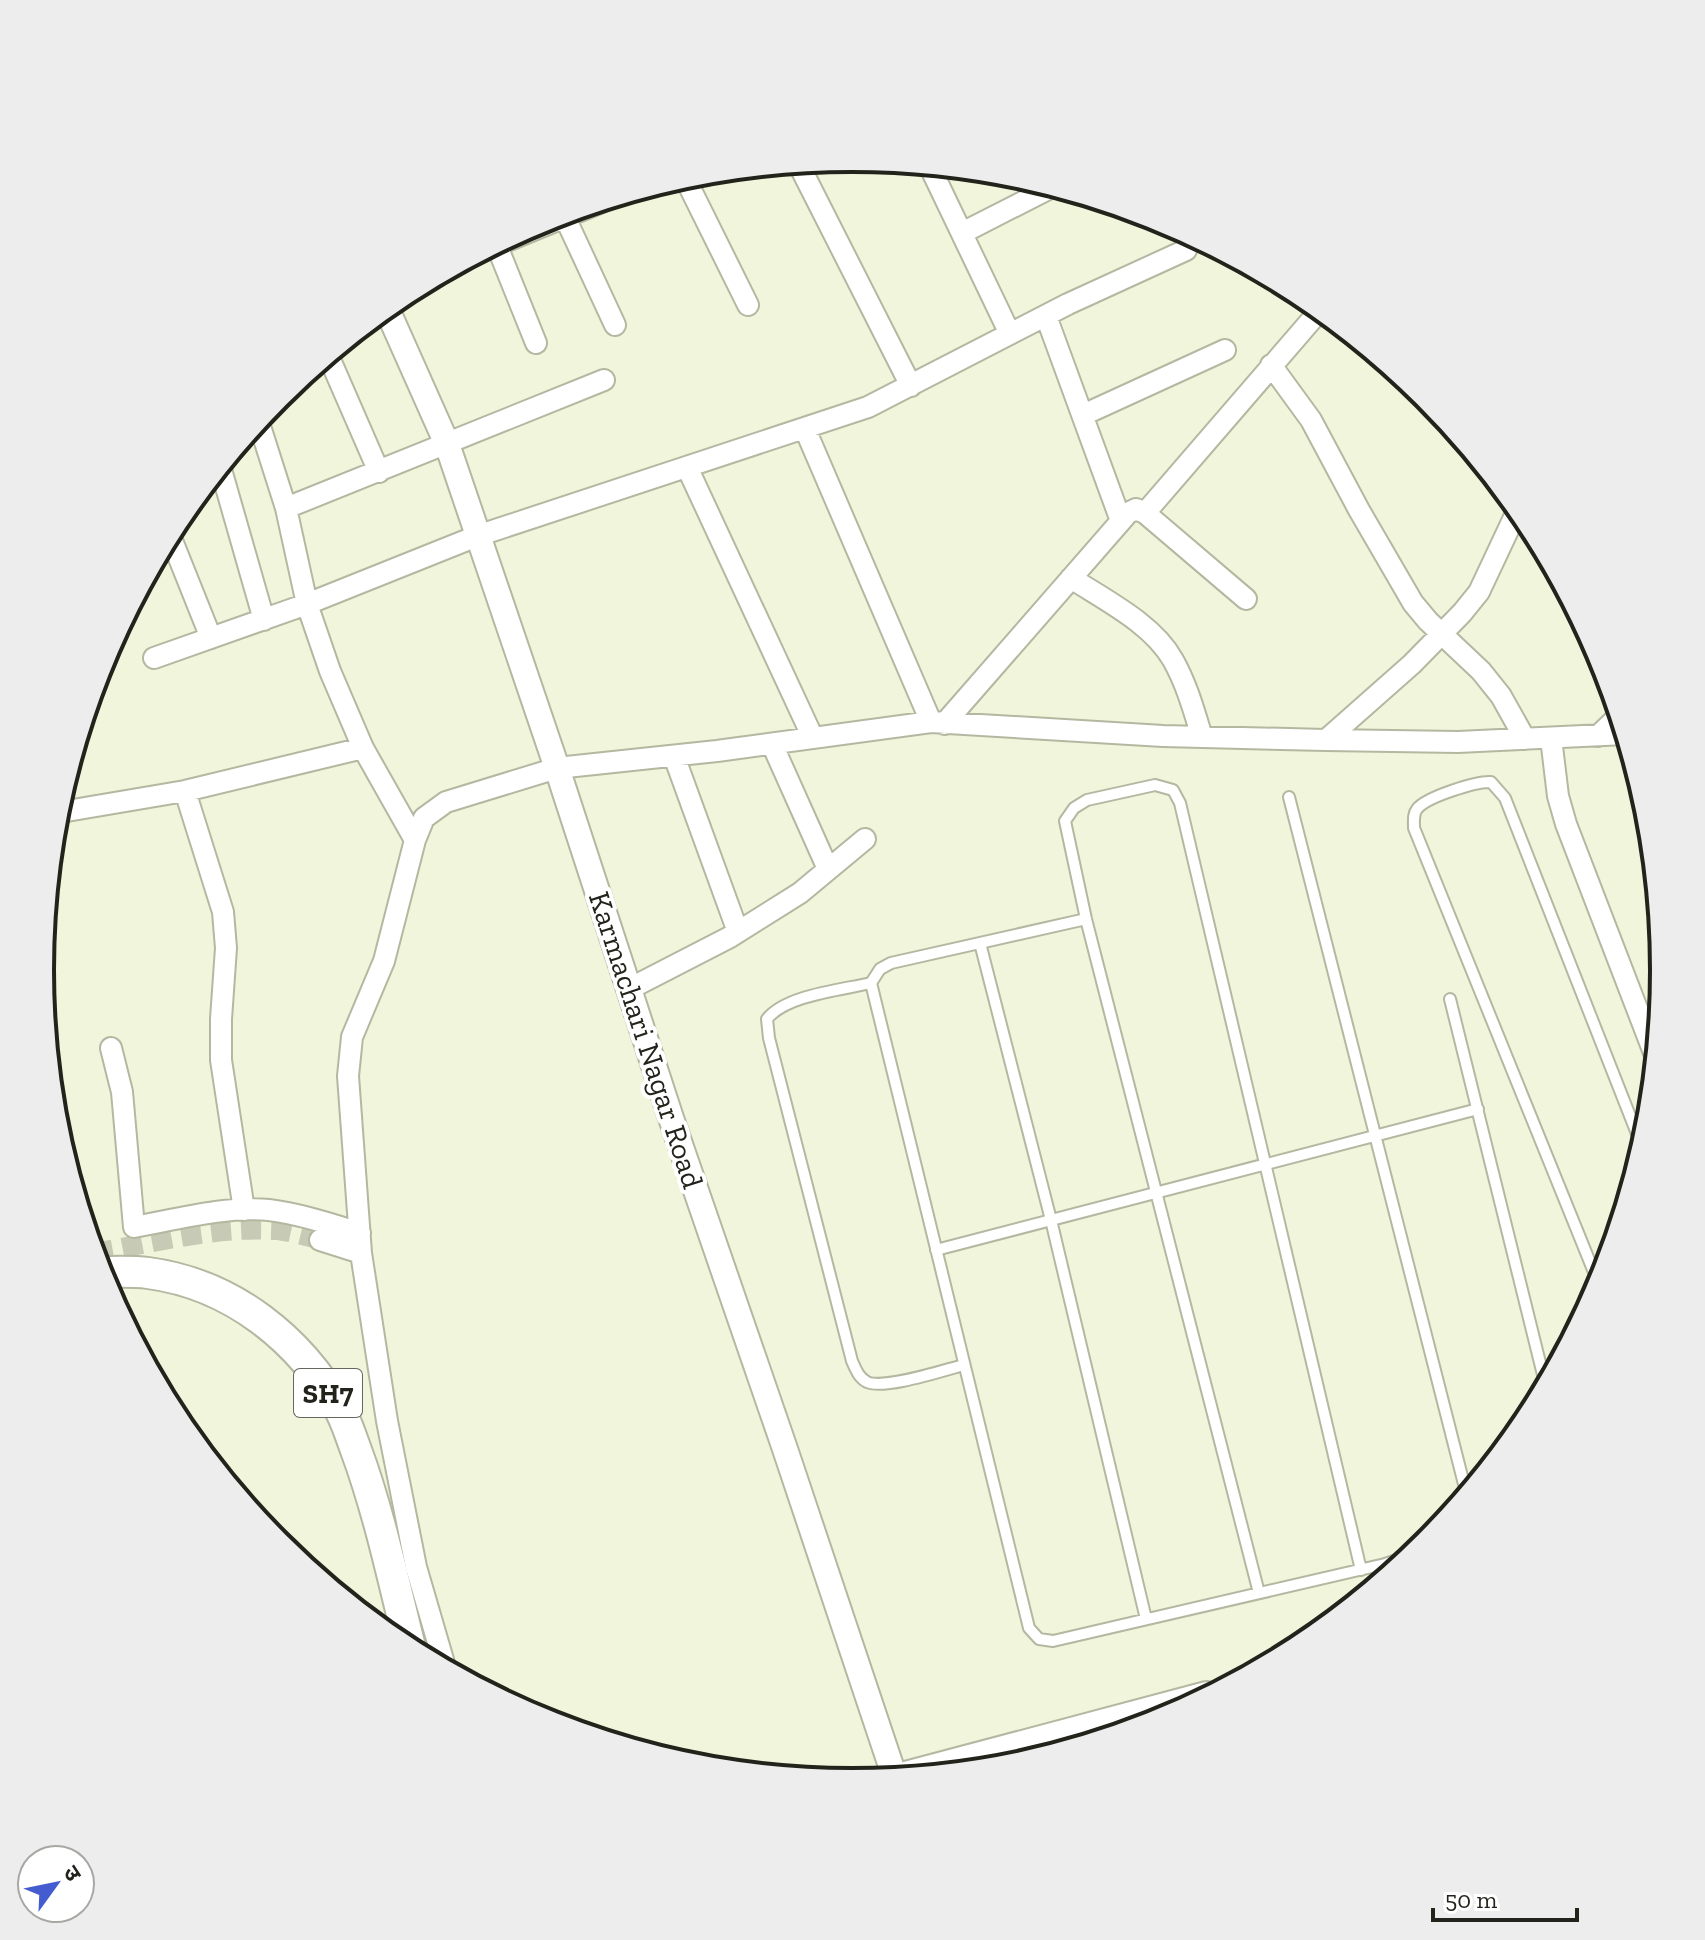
<svg xmlns="http://www.w3.org/2000/svg" width="1705" height="1940" font-family="'Zilla Slab','Noto Sans Devanagari',serif">
	<style>
		.lines { fill: none; stroke-linecap: round; stroke-linejoin: round }
		.minor-tunnel { stroke: #c7cbb5; stroke-width: 20; stroke-dasharray: 20 10; stroke-linecap: butt }
		.service-casing { stroke: #b3b8a1; stroke-width: 14 }
		.minor-casing { stroke: #b3b8a1; stroke-width: 24 }
		.tertiary-casing { stroke: #b3b8a1; stroke-width: 28 }
		.primary-casing { stroke: #b3b8a1; stroke-width: 34 }
		.service { stroke: #fff; stroke-width: 10 }
		.minor { stroke: #fff; stroke-width: 20 }
		.tertiary { stroke: #fff; stroke-width: 24 }
		.primary { stroke: #fff; stroke-width: 30 }
		.labels { text-anchor: middle; stroke-width: 8; stroke-linejoin: round; paint-order: stroke }
		.shield { fill: #fff; stroke: #64665f; stroke-width: 2 }
		.shield-label { font-size: 28px; font-weight: bold; fill: #22241b }
		.street-label { font-size: 30px; fill: #22241b; stroke: #fff }
		.rim { fill: none; stroke: #22241b; stroke-width: 4 }
	</style>
	<rect width="100%" height="100%" fill="#f0f5dc"/>
	<g class="lines">
		<!-- minor-tunnel -->
		<path class="minor-tunnel" d="M93 1253C154 1243 216 1226 278 1230 292 1232 306 1236 320 1240"/>
		<defs>
			<path id="service" d="M1289 797 1467 1496
				M1086 919 891 963 880 969 871 983 1029 1628 1039 1639 1053 1641 1385 1564 1415 1554
				M980 943 1051 1220 1146 1619
				M871 983C841 990 786 995 767 1019L769 1038 852 1361C856 1370 859 1378 867 1382 884 1390 944 1370 964 1365
				M1450 999 1546 1387
				M936 1250 1478 1109
				M1600 1287 1414 828C1414 821 1413 814 1417 809 1426 797 1477 781 1491 782L1505 798 1643 1149
				M1259 1593 1086 919 1065 821 1074 808 1087 800 1155 785 1173 790 1180 803 1361 1570"/>
			<path id="minor" d="M798 163 911 386
				M929 165 1010 334
				M684 176 748 305
				M563 213 615 325
				M962 233 1054 186
				M497 246 536 343
				M480 252 612 198
				M1046 316 1121 521
				M328 355 379 472
				M1271 365 1311 420 1359 510 1413 603 1428 621 1481 671 1501 696 1525 739
				M1083 415 1225 350
				M258 420 286 508 307 604 330 671 363 748 415 840
				M805 429 931 722
				M220 466 264 620
				M687 467 813 738
				M286 508 604 380
				M1145 513 1321 309
				M169 533 211 638
				M1071 578C1105 600 1153 624 1173 660 1187 685 1194 711 1202 737
				M154 658 307 604 477 536 868 407 1068 304 1186 250
				M944 724 1128 513 1136 509 1145 513 1246 599
				M1598 736 1620 715
				M1551 738 1558 796 1566 824 1656 1058
				M1326 740 1412 664 1462 613 1479 592 1519 507
				M772 744 828 869
				M674 756 738 932
				M185 791 223 912 226 948 221 1019V1060L244 1210
				M55 813 185 791 363 748
				M629 989 730 937 800 893 865 839
				M111 1048 122 1092 134 1227C178 1219 225 1206 269 1210 300 1214 330 1224 360 1233
				M320 1240 361 1253
				M446 1670 416 1567 387 1421 361 1253 348 1076 352 1037 384 961 415 840 424 818 446 802 557 768 717 751 931 722 1163 736 1326 740 1458 742 1626 734"/>
			<path id="tertiary" d="M386 307 447 444 557 768 671 1118 785 1449 895 1778"/>
			<path id="primary" d="M99 1272C115 1272 132 1271 148 1273 232 1284 300 1339 340 1410 347 1423 351 1437 356 1450 380 1515 394 1584 411 1651
				M902 1778 1207 1697"/>
		</defs>
		<!-- service casing -->
		<use href="#service" class="service-casing"/>
		<!-- minor casing -->
		<use href="#minor" class="minor-casing"/>
		<!-- tertiary casing -->
		<use href="#tertiary" class="tertiary-casing"/>
		<!-- primary casing -->
		<use href="#primary" class="primary-casing"/>
		<!-- service -->
		<use href="#service" class="service"/>
		<!-- minor -->
		<use href="#minor" class="minor"/>
		<!-- tertiary -->
		<use href="#tertiary" class="tertiary"/>
		<!-- primary -->
		<use href="#primary" class="primary"/>
	</g>
	<g class="labels">
		<!-- shield labels -->
		<rect class="shield" x="294" y="1369" width="68" height="48" rx="6"/>
		<g class="shield-label">
			<text x="328" y="1403">SH7</text>
		</g>
		<!-- street labels -->
		<g class="street-label">
			<text transform="translate(646 1040) rotate(72)" y="10">Karmachari Nagar Road</text>
		</g>
	</g>
	<!-- crop -->
	<path d="M0 0H1705V1940H0ZM54 970a798 798 0 1 1 1596 0a798 798 0 1 1-1596 0Z" fill="#ededed" fill-rule="evenodd"/>
	<path class="rim" d="M54 970a798 798 0 1 1 1596 0a798 798 0 1 1-1596 0Z"/>
	<!-- north arrow -->
	<g transform="translate(56 1884) rotate(57)"><circle r="38" fill="#ffffff" stroke="#a7a7a4" stroke-width="2"/>
	<path d="M0-6L14 30L0 20L-14 30Z" fill="#445cd0"/>
	<text y="-12" font-size="22" font-weight="bold" text-anchor="middle" fill="#22241b">उ</text>
	</g>
	<!-- scale -->
	<path d="M1433 1908v12h144v-12" fill="none" stroke="#22241b" stroke-width="4"/>
	<text x="1445" y="1908" font-size="24" fill="#22241b" stroke="#ffffff" stroke-width="6" paint-order="stroke">50 m</text>
</svg>
